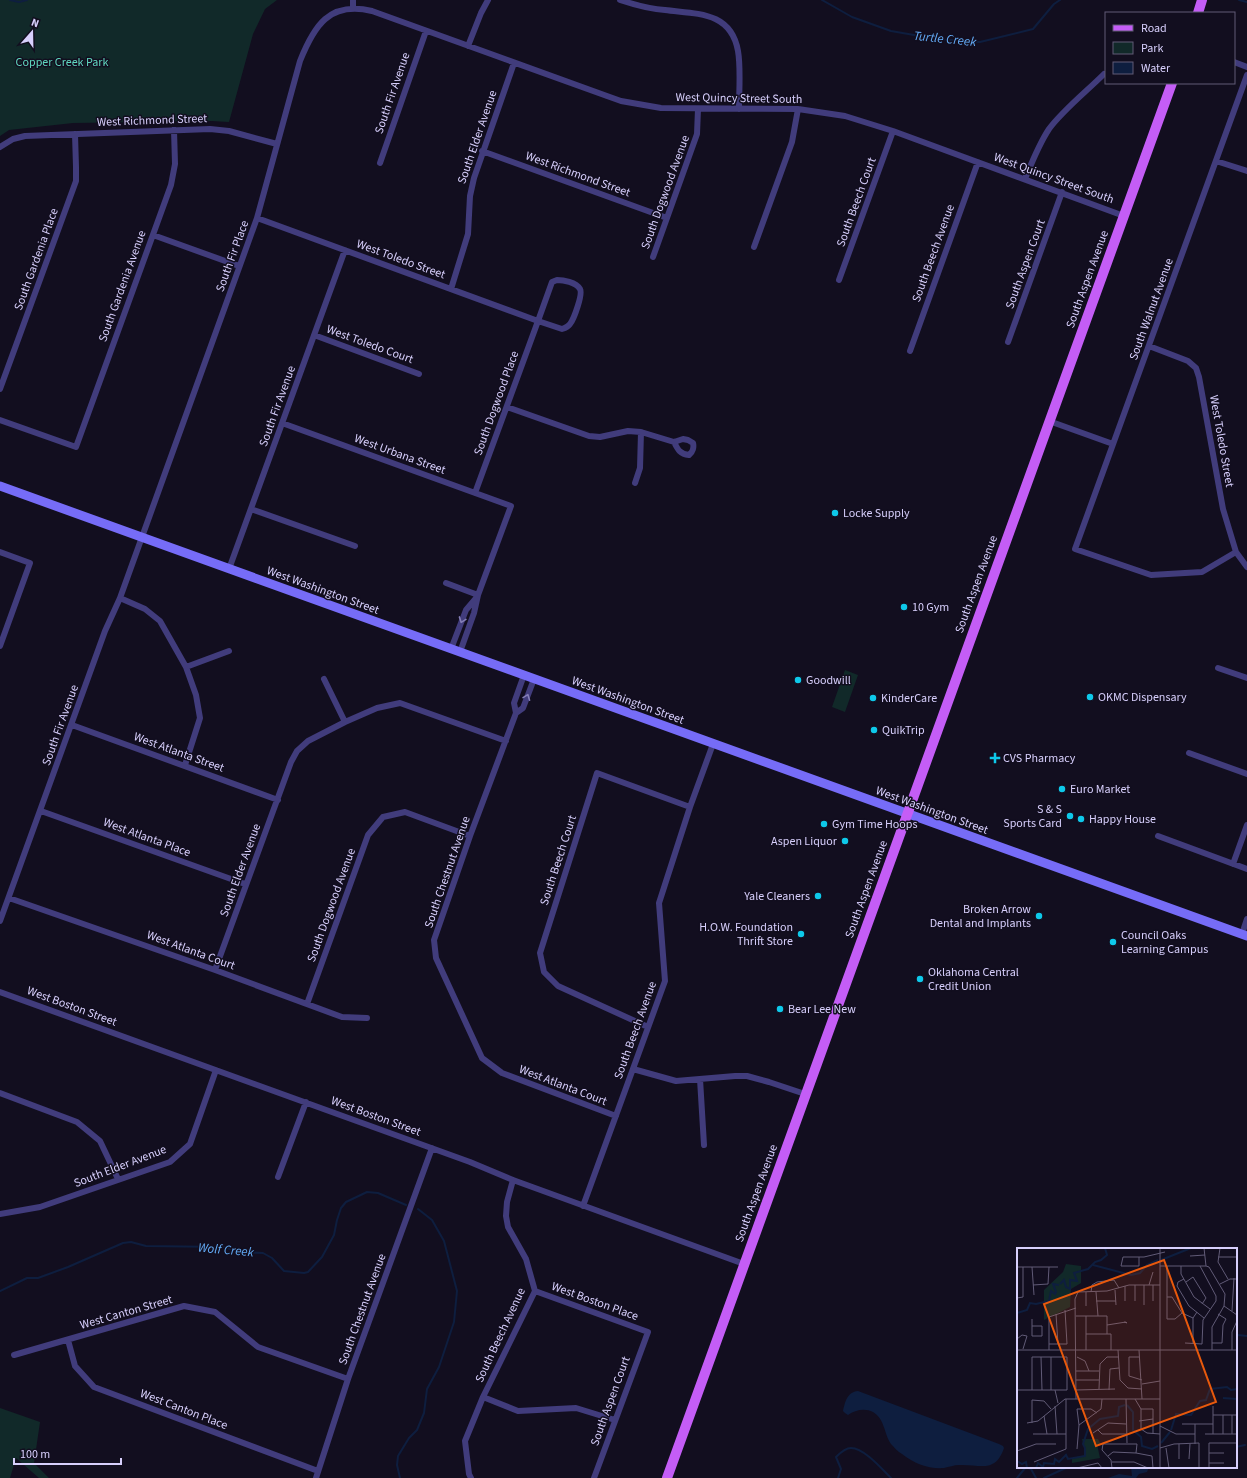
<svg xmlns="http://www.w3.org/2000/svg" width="1247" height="1478" font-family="'Source Sans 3',sans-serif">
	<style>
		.green { fill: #112929 }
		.water { fill: #0e1e3f }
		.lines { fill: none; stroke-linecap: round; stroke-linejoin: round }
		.stream { stroke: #0e1e3f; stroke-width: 2 }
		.minor { stroke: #413c7c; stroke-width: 6 }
		.secondary { stroke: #766cf7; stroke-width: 9 }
		.primary { stroke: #c45df6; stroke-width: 10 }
		.oneway { stroke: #847eb6 }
		.poi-dot { fill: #0ec9ea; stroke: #120e1f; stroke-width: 1.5 }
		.labels { text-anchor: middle; stroke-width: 3; stroke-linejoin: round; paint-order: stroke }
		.park-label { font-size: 12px; fill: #60d7bf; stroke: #120e1f }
		.street-label { font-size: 12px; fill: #d7cffc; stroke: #120e1f }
		.poi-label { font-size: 12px; fill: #d7cffc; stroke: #120e1f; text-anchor: start }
		.water-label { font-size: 13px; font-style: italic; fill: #63abf6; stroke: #120e1f }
		.inset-river { fill: none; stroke: #0e1e3f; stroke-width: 2 }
		.inset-road { fill: none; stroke: #615b77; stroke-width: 1 }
		.view { fill: #e8590c; fill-opacity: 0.15; stroke: #e8590c; stroke-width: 2 }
		.inset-edge { fill: none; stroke: #d7cffc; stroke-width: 2 }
	</style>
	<rect width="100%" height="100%" fill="#120e1f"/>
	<!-- green -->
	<path class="green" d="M0 0H277L265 9 253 34 229 122 212 121 73 123 9 130 0 136Z
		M845 670 858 675 845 712 832 707Z
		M0 1408 40 1422 34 1463 49 1478H39L16 1458 10 1478H0Z"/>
	<!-- water -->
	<path class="water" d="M858 1391 999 1444 1003 1446 1004 1448C995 1474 980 1464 959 1465 954 1465 949 1467 944 1468 928 1469 915 1464 902 1454 898 1452 894 1447 891 1444 884 1434 885 1419 873 1412 865 1408 855 1410 848 1415L845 1413 843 1411C845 1402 847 1392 858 1391Z
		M1131 1467H1149L1147 1472 1139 1474 1136 1478H1108L1119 1474 1132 1476Z"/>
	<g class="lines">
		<!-- stream -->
		<path class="stream" d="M10 0 19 2 27 0
			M822 0 852 17 891 31 937 39 980 42 1033 29 1054 4 1060 0
			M1239 0 1247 2
			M0 1291 27 1278H38L68 1267 123 1243 131 1242 146 1246 224 1247 239 1252 263 1253 272 1258 284 1271 304 1273 308 1272 322 1257 334 1235 337 1220 341 1208 346 1202 367 1192 378 1193 406 1205
			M1236 1336 1238 1335 1247 1336
			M1236 1447 1245 1445
			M400 1478 397 1465 398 1456 409 1438 417 1430 424 1413 427 1389 439 1367 454 1322 457 1291 444 1241 432 1220 418 1209
			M838 1478 841 1469 836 1457C840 1453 845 1448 851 1448 864 1448 882 1469 891 1478
			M1017 1478 1026 1467 1031 1469 1036 1478
			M1044 1478 1068 1467"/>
		<!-- minor -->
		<path class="minor" d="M353 0V8
			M620 0C635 5 649 9 665 10 696 14 731 11 738 51 741 68 739 91 739 109
			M468 46 481 13 488 0
			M1234 62 1247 67
			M0 147 13 139 25 136 210 129 229 131 277 144
			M482 151 667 218
			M1216 161 1247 171
			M380 163 426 31
			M1025 179C1032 162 1039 144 1049 129 1063 110 1087 91 1104 74
			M257 218 538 321 475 493
			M153 235 239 266
			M754 247 792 142 798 109
			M653 257 697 134 698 109
			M557 280C563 280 576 282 580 289 583 294 574 319 570 324 568 327 565 328 562 329L538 321 552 282Z
			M839 280 893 131
			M451 289 468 234 470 196 474 178 514 63
			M314 335 419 374
			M1008 342 1062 192
			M1149 346 1188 361 1196 368 1199 377 1223 509 1236 552 1247 567
			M910 351 978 162
			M0 389 76 181V167L75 134
			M507 407 589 436 600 437 628 431 641 432 674 442 683 439 688 440 693 443C694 447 693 452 689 455 680 454 678 450 674 442
			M0 420 76 447 171 185 175 164 174 130
			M1049 421 1113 444
			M282 423 511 506 478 595 474 613 460 652
			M635 483 640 468 641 432
			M251 509 355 546
			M0 552 30 563 0 646
			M1236 552 1202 572 1151 575 1075 549 1247 75
			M229 569 345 250
			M446 583 478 595
			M120 598 145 609 160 621 186 667 196 695 200 718 185 765
			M451 649 466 610 477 597
			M186 667 229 651
			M1218 668 1247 678
			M524 675 514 703 516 713 470 836 434 940 436 958 482 1058 502 1073 616 1116
			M324 679 345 722
			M516 713 523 708 534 679
			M72 725 278 800
			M1189 753 1247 774
			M41 811 245 884
			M1158 836 1247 869
			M1233 864 1247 825
			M9 898 215 970 342 1017 367 1018
			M0 921 105 631 120 598 257 218 300 61C314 26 329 1 372 11L607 96 621 101 661 108 798 109 845 116 893 131 1124 216
			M1242 934 1247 919
			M215 970 291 762 297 751 308 741 345 722 377 708 400 703 506 741
			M0 992 470 1162 513 1180 744 1264
			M307 1004 368 835 383 817 405 812 470 836
			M648 1027 558 986 544 972 540 953 597 773 690 807
			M633 1069 676 1081 735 1076H747L769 1082 805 1094
			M700 1079 704 1145
			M0 1093 77 1122 100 1141 118 1179
			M278 1177 306 1102
			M583 1206 665 981 659 903 690 807 713 744
			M0 1214 40 1207 170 1162 190 1144 216 1070
			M535 1291 648 1332 594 1478
			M68 1340 75 1366 94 1387 318 1471
			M14 1355 184 1306 215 1312 258 1347 348 1379
			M483 1397 518 1411 576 1408 615 1420
			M316 1478 348 1379 432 1148
			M471 1478 469 1474 465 1441 483 1397 535 1291 526 1259 508 1227 506 1216 507 1202 513 1180"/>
		<!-- secondary -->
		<path class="secondary" d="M0 486 1247 936"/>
		<!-- primary -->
		<path class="primary" d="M1198 13 1202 0
			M667 1478 1172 83"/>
	</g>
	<!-- one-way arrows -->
	<defs><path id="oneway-chevron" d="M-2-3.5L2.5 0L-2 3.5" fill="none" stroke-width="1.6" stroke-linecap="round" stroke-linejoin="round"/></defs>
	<g class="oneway">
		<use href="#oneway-chevron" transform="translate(462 620) rotate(110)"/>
		<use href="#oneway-chevron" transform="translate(527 697) rotate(-69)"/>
	</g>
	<!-- markers -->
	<g class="poi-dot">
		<circle cx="835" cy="513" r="4"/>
		<circle cx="904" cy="607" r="4"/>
		<circle cx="798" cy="680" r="4"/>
		<circle cx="1090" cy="697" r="4"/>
		<circle cx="873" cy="698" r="4"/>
		<circle cx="874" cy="730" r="4"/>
		<path d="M993 752h4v4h4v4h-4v4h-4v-4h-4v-4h4z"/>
		<circle cx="1062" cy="789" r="4"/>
		<circle cx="1070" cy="816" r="4"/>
		<circle cx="1081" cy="819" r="4"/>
		<circle cx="824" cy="824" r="4"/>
		<circle cx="845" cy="841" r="4"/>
		<circle cx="818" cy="896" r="4"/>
		<circle cx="1039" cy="916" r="4"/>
		<circle cx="801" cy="934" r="4"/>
		<circle cx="1113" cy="942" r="4"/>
		<circle cx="920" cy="979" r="4"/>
		<circle cx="780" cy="1009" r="4"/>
	</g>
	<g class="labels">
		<!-- park labels -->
		<g class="park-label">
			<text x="62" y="66">Copper Creek Park</text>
		</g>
		<!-- street labels -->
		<g class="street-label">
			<text transform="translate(392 93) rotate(-71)" y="4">South Fir Avenue</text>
			<text transform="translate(739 98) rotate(1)" y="4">West Quincy Street South</text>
			<text transform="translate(152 120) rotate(-2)" y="4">West Richmond Street</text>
			<text transform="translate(477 137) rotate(-71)" y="4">South Elder Avenue</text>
			<text transform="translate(578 174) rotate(20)" y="4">West Richmond Street</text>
			<text transform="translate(1054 178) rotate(20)" y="4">West Quincy Street South</text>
			<text transform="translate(665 192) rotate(-70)" y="4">South Dogwood Avenue</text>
			<text transform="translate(856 202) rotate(-70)" y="4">South Beech Court</text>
			<text transform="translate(933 253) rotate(-70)" y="4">South Beech Avenue</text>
			<text transform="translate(232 256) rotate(-70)" y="4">South Fir Place</text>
			<text transform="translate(36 259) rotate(-70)" y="4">South Gardenia Place</text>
			<text transform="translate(401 259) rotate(20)" y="4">West Toledo Street</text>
			<text transform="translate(1025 264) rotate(-70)" y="4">South Aspen Court</text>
			<text transform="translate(1087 279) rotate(-70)" y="4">South Aspen Avenue</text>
			<text transform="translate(122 286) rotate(-70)" y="4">South Gardenia Avenue</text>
			<text transform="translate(1151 309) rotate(-70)" y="4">South Walnut Avenue</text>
			<text transform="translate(370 344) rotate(20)" y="4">West Toledo Court</text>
			<text transform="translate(496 403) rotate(-70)" y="4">South Dogwood Place</text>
			<text transform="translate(277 406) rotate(-70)" y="4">South Fir Avenue</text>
			<text transform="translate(1222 441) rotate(80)" y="4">West Toledo Street</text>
			<text transform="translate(400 454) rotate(20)" y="4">West Urbana Street</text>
			<text transform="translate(976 584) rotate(-70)" y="4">South Aspen Avenue</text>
			<text transform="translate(323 590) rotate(20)" y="4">West Washington Street</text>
			<text transform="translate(628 700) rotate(20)" y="4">West Washington Street</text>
			<text transform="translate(60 725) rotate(-70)" y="4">South Fir Avenue</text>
			<text transform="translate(179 752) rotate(20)" y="4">West Atlanta Street</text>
			<text transform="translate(932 810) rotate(20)" y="4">West Washington Street</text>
			<text transform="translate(147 837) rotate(20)" y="4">West Atlanta Place</text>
			<text transform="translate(558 860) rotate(-72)" y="4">South Beech Court</text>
			<text transform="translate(240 870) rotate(-70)" y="4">South Elder Avenue</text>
			<text transform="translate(447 872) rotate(-71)" y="4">South Chestnut Avenue</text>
			<text transform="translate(866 889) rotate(-70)" y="4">South Aspen Avenue</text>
			<text transform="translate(331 905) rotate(-70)" y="4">South Dogwood Avenue</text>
			<text transform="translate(191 950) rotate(20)" y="4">West Atlanta Court</text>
			<text transform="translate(72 1006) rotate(20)" y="4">West Boston Street</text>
			<text transform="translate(635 1030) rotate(-70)" y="4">South Beech Avenue</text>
			<text transform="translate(563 1085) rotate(21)" y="4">West Atlanta Court</text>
			<text transform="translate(376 1116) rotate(20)" y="4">West Boston Street</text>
			<text transform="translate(120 1166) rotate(-21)" y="4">South Elder Avenue</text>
			<text transform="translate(756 1193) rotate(-70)" y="4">South Aspen Avenue</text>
			<text transform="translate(595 1301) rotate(20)" y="4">West Boston Place</text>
			<text transform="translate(362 1309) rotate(-70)" y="4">South Chestnut Avenue</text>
			<text transform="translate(126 1312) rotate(-16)" y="4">West Canton Street</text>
			<text transform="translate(500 1335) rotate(-65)" y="4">South Beech Avenue</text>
			<text transform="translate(610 1401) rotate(-70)" y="4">South Aspen Court</text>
			<text transform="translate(184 1409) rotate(21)" y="4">West Canton Place</text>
		</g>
		<!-- poi labels -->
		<g class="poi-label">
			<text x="843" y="517">Locke Supply</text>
			<text x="912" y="611">10 Gym</text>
			<text x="806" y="684">Goodwill</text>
			<text x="1098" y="701">OKMC Dispensary</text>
			<text x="881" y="702">KinderCare</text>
			<text x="882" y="734">QuikTrip</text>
			<text x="1003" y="762">CVS Pharmacy</text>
			<text x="1070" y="793">Euro Market</text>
			<text x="1062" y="813" text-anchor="end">S &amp; S<tspan x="1062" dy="14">Sports Card</tspan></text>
			<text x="1089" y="823">Happy House</text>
			<text x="832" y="828">Gym Time Hoops</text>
			<text x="837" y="845" text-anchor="end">Aspen Liquor</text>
			<text x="810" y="900" text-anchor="end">Yale Cleaners</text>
			<text x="1031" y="913" text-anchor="end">Broken Arrow<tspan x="1031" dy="14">Dental and Implants</tspan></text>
			<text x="793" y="931" text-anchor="end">H.O.W. Foundation<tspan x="793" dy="14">Thrift Store</tspan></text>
			<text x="1121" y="939">Council Oaks<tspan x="1121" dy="14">Learning Campus</tspan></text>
			<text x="928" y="976">Oklahoma Central<tspan x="928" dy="14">Credit Union</tspan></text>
			<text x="788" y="1013">Bear Lee New</text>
		</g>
		<!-- water labels -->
		<g class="water-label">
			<text transform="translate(945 38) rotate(6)" y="5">Turtle Creek</text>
			<text transform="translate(226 1249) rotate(5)" y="5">Wolf Creek</text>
		</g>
	</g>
	<!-- overview -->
	<g transform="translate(1017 1248)">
		<rect width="220" height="220" fill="#120e1f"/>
		<path d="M49 16 64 18V35L54 41 53 59 27 72V42L46 24ZM65 191H81L84 197 80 196 83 210 55 215V210L69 207Z" fill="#112929"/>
		<path class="inset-river" d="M144 12 174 0M76 17 114 27 123 25 130 17 141 12M43 36 47 32 49 39 53 41V32L60 33 57 25 71 21 78 14 84 12 90 7 88 0M0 71V65L10 62 13 55 19 56 32 53 34 43 38 46 39 44 36 36 42 37M206 150 220 151M110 157 116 164V182L124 189 125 198 135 201 141 198M154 182 159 166 174 167 183 153 189 152 193 141 210 139 214 142 220 141M144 195 153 184M0 213 5 216 9 214 10 220M19 220 21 215 26 219 27 215 37 216 38 211 42 214 49 207 51 211 68 208V200L66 196 71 181 83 171 101 168 102 159 108 157"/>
		<path class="inset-road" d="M143 0V220M187 0 189 18M203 0 201 14 211 31M173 8 188 7M106 9H127L148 4M106 9 104 18H122V9M201 9H220M143 18H189M150 18V71H158L165 65M164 18V26L177 49 193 61M189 18 192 19 208 46 207 58 195 79V102M0 19H41M15 19 17 47M167 31 161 34 160 38 172 58 187 70M169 34 176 29 189 50 185 56M203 36 213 31H220M16 37 31 36 32 19M118 37V53M127 37V57M132 37 136 24M136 37V53M108 38V53M98 42 99 57M61 44 90 43 112 37H143M69 44V58M74 44 75 37 80 34 97 32 102 40M79 44 81 68M150 49H155L165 65 176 70M0 50 6 49V19M79 53H99M207 58 220 67M215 63 217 30M39 66 41 96M59 68H90V86M69 68V102M15 71V88H25V78H15M90 77 109 74 110 75 107 74M69 86H94V102M0 91 5 87 10 88 6 101M168 95 185 96 186 72 199 53V48L183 18M176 95V70L180 64M195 95H205L206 77 209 71 201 66M32 96H50L48 62M0 102H220M32 102V69L59 60M101 102 103 132 111 140 125 141M122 102 125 151M215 102V84L220 73M24 109 25 142M60 109 68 113 72 123M122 109H112V128L125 132M59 123H82M59 132H82M125 136 143 133M82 141 83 116 90 109H102M0 142H50V109H15V142M34 142V109M38 142 41 155M59 142 98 141M92 142 93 121 102 120M59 151 58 51 61 44M109 151 110 195M118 151 124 161V181L130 185 143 186M38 158 40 186M196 158V186M124 161H136V186M196 167H220M206 167V186M215 167V186M27 168 30 186M122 173 136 171M10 175 21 173 48 151H143M15 175V152L27 153 34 161M165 176H196M178 176V196M62 177 60 161H74L80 165M143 178 159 186H178M81 182 85 186H109M76 185 91 175 109 176M16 186H49M188 186H220M162 196V211M143 200 157 196 182 195V220M149 200 152 220M60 201 62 177 84 161 85 151M0 203 19 196H39M192 205H207M91 208 96 204 119 205 135 208 136 220M172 211 173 196M17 214 49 201V151M95 214H117L131 220M192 215H207M60 220 81 215 85 220M95 220 94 212 85 202 86 196H120L119 205M192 220V195H220"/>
		<path class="view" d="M147 12 199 154 79 198 27 56Z"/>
		<rect width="220" height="220" class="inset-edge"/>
	</g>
	<!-- legend -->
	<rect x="1105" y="12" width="130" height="72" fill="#120e1f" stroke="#615b77"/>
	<rect x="1113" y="25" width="20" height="6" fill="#c45df6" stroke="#615b77"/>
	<text x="1141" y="32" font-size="12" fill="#d7cffc">Road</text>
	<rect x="1113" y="42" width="20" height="12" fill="#112929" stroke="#615b77"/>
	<text x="1141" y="52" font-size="12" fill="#d7cffc">Park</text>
	<rect x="1113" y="62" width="20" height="12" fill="#0e1e3f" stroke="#615b77"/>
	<text x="1141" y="72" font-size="12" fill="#d7cffc">Water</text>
	<!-- north arrow -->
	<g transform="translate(32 32) rotate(20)" stroke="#120e1f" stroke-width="3" paint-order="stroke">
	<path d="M0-3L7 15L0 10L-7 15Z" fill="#d7cffc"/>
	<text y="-6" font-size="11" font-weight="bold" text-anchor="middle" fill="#d7cffc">N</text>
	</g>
	<!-- scale -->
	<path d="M14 1458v6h107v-6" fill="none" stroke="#d7cffc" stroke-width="2"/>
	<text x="20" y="1458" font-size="12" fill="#d7cffc" stroke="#120e1f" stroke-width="3" paint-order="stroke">100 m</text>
</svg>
